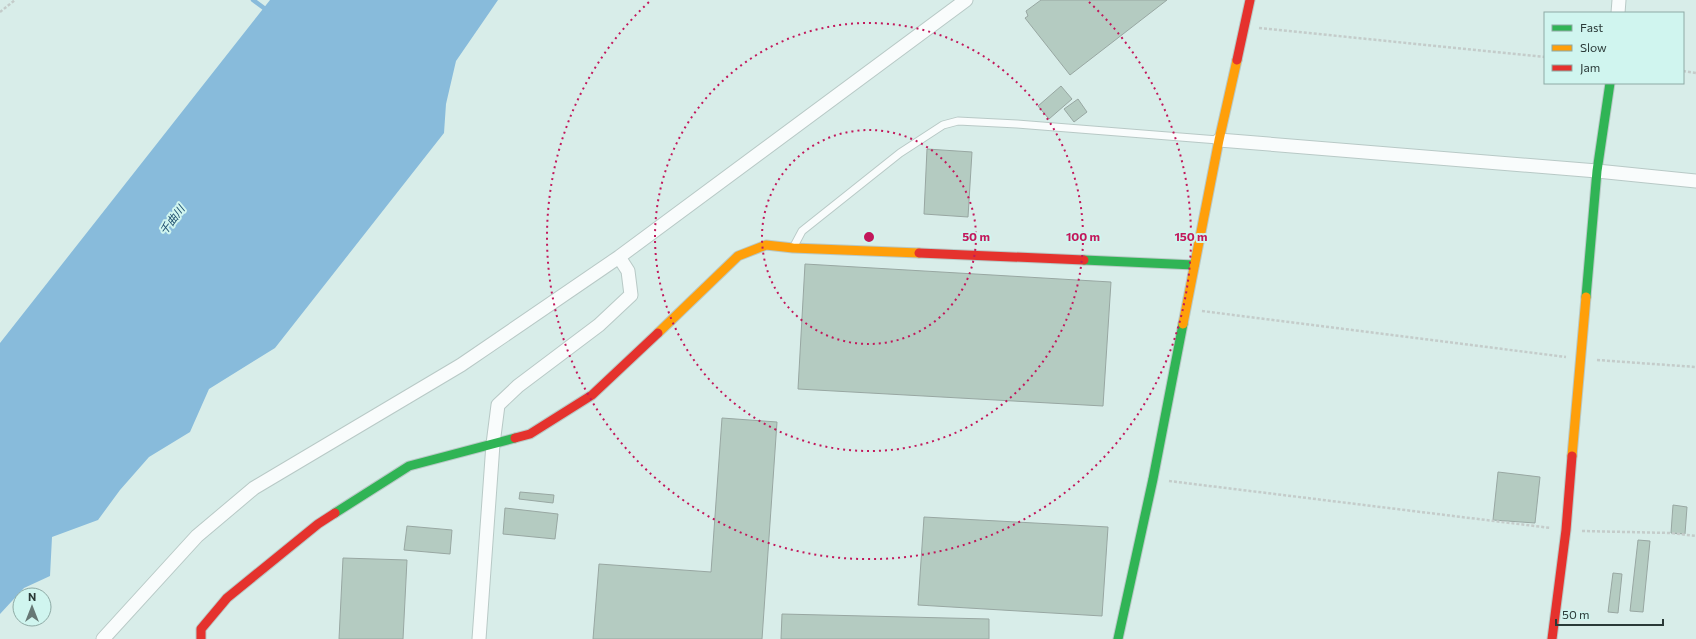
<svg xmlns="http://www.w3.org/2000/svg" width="1696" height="639" font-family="Commissioner,'Noto Sans JP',sans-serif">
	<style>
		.water { fill: #88bbdb }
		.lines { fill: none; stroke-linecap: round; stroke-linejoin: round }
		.stream { stroke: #88bbdb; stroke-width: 4.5 }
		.building { fill: #b4cbc1; stroke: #98a7a2 }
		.lane-casing { stroke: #b8c9c6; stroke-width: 9 }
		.street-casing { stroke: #b8c9c6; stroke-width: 15 }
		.fast-casing { stroke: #b8c9c6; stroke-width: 11 }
		.slow-casing { stroke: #b8c9c6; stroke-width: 11 }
		.jam-casing { stroke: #b8c9c6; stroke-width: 11 }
		.path { stroke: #c4ccca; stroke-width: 2.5; stroke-dasharray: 3 2; stroke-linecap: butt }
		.lane { stroke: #f9fcfc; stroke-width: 7 }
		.street { stroke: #f9fcfc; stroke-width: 13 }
		.fast { stroke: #30b455; stroke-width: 9 }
		.slow { stroke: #ff9f0a; stroke-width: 9 }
		.jam { stroke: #e5322d; stroke-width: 9 }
		.ring { fill: none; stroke: #c2185b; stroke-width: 2; stroke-dasharray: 2 4 }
		.labels { text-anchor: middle; stroke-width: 4; stroke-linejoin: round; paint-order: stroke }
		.water-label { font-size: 11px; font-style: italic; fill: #1b4b6c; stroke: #d0f5ef }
		.centre { fill: #c2185b; stroke: #d0f5ef; stroke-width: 2 }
		.ring-label { font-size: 12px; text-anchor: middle; font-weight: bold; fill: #c2185b; stroke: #d0f5ef; stroke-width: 4; stroke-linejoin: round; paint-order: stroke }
	</style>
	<rect width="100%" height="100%" fill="#d8ede9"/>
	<!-- water -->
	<path class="water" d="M270 0H498L456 61 446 104 444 133 275 348 209 389 190 432 149 457 120 490 98 520 52 537 50 576 24 588 0 614V343Z"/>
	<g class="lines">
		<!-- stream -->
		<path class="stream" d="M253 0 268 11"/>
	</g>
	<!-- building -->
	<path class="building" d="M1041 0H1167L1070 75 1025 18 1028 16 1026 11Z
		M1061 86 1072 99 1049 119 1038 106Z
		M1078 99 1087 112 1074 122 1064 109Z
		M927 149 972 152 968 217 924 214Z
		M805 264 1111 282 1103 406 798 389Z
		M722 418 777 422 762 639H593L599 564 711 572Z
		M1498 472 1540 477 1535 523 1493 520Z
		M520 492 554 495 553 503 519 499Z
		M1673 505 1687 507 1685 534 1671 533Z
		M505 508 558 514 555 539 503 534Z
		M924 517 1108 527 1102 616 918 605Z
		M407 526 452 530 450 554 404 550Z
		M1638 540 1650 541 1643 612 1630 611Z
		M343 558 407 560 403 639H339Z
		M1613 573 1622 574 1618 613 1608 612Z
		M782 614 989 619V639H781Z"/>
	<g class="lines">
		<defs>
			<path id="lane" d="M794 246 802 231 900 153 943 125 958 121 1017 124 1218 140"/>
			<path id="street" d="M1618 13 1619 0
				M1219 140 1597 171 1696 181
				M103 639 197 536 254 488 461 365 619 257 966 0
				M479 639 493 444 498 405 518 386 599 325 631 295 628 271 619 257"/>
			<path id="fast" d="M1084 260 1194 265
				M1586 297 1597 171 1610 83
				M335 513 409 466 515 438
				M1118 639 1153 479 1183 324"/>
			<path id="slow" d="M1183 324 1219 140 1237 60
				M658 333 738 256 766 245 793 248 919 253
				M1572 456 1586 297"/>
			<path id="jam" d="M1237 60 1250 0
				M919 253 1084 260
				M515 438 530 434 592 395 658 333
				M201 639V629L227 598 318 524 335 513
				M1552 639 1566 530 1572 456"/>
		</defs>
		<!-- lane casing -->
		<use href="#lane" class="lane-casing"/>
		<!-- street casing -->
		<use href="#street" class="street-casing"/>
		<!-- fast casing -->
		<use href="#fast" class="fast-casing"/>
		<!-- slow casing -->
		<use href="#slow" class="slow-casing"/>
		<!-- jam casing -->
		<use href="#jam" class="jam-casing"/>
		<!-- path -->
		<path class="path" d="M0 12 15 0
			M1259 28 1545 57
			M1683 71 1696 73
			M1202 311 1566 357
			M1597 360 1696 367
			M1169 481 1551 528
			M1582 531 1671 533 1696 536"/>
		<!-- lane -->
		<use href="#lane" class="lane"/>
		<!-- street -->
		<use href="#street" class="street"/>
		<!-- fast -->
		<use href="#fast" class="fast"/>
		<!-- slow -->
		<use href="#slow" class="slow"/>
		<!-- jam -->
		<use href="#jam" class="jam"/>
	</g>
	<!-- distance rings -->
	<g class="ring">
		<circle cx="869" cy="237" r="107"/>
		<circle cx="869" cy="237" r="214"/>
		<path d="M1089 2A322 322 0 1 1 649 2"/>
	</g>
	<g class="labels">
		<!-- water labels -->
		<g class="water-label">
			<text transform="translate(172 220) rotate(-53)" y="4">千曲川</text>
		</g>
	</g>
	<circle cx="869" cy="237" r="6" class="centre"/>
	<g class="ring-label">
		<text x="976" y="241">50 m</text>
		<text x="1083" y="241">100 m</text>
		<text x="1191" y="241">150 m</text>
	</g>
	<!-- legend -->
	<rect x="1544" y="12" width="140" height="72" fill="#d0f5ef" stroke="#8eaaa5"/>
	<rect x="1552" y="25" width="20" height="6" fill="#30b455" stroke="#8eaaa5"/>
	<text x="1580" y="32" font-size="12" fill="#2a3937">Fast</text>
	<rect x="1552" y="45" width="20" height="6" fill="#ff9f0a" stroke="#8eaaa5"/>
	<text x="1580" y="52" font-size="12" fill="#2a3937">Slow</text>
	<rect x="1552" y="65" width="20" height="6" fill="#e5322d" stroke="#8eaaa5"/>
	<text x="1580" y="72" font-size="12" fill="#2a3937">Jam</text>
	<!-- north arrow -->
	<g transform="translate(32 607)"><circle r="19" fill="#d0f5ef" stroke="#8eaaa5"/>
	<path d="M0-3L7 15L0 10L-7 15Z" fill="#677875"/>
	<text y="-6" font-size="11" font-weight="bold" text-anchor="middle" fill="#2a3937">N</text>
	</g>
	<!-- scale -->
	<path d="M1556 619v6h107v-6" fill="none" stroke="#2a3937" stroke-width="2"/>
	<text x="1562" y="619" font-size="12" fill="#2a3937" stroke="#d0f5ef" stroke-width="3" paint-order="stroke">50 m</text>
</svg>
